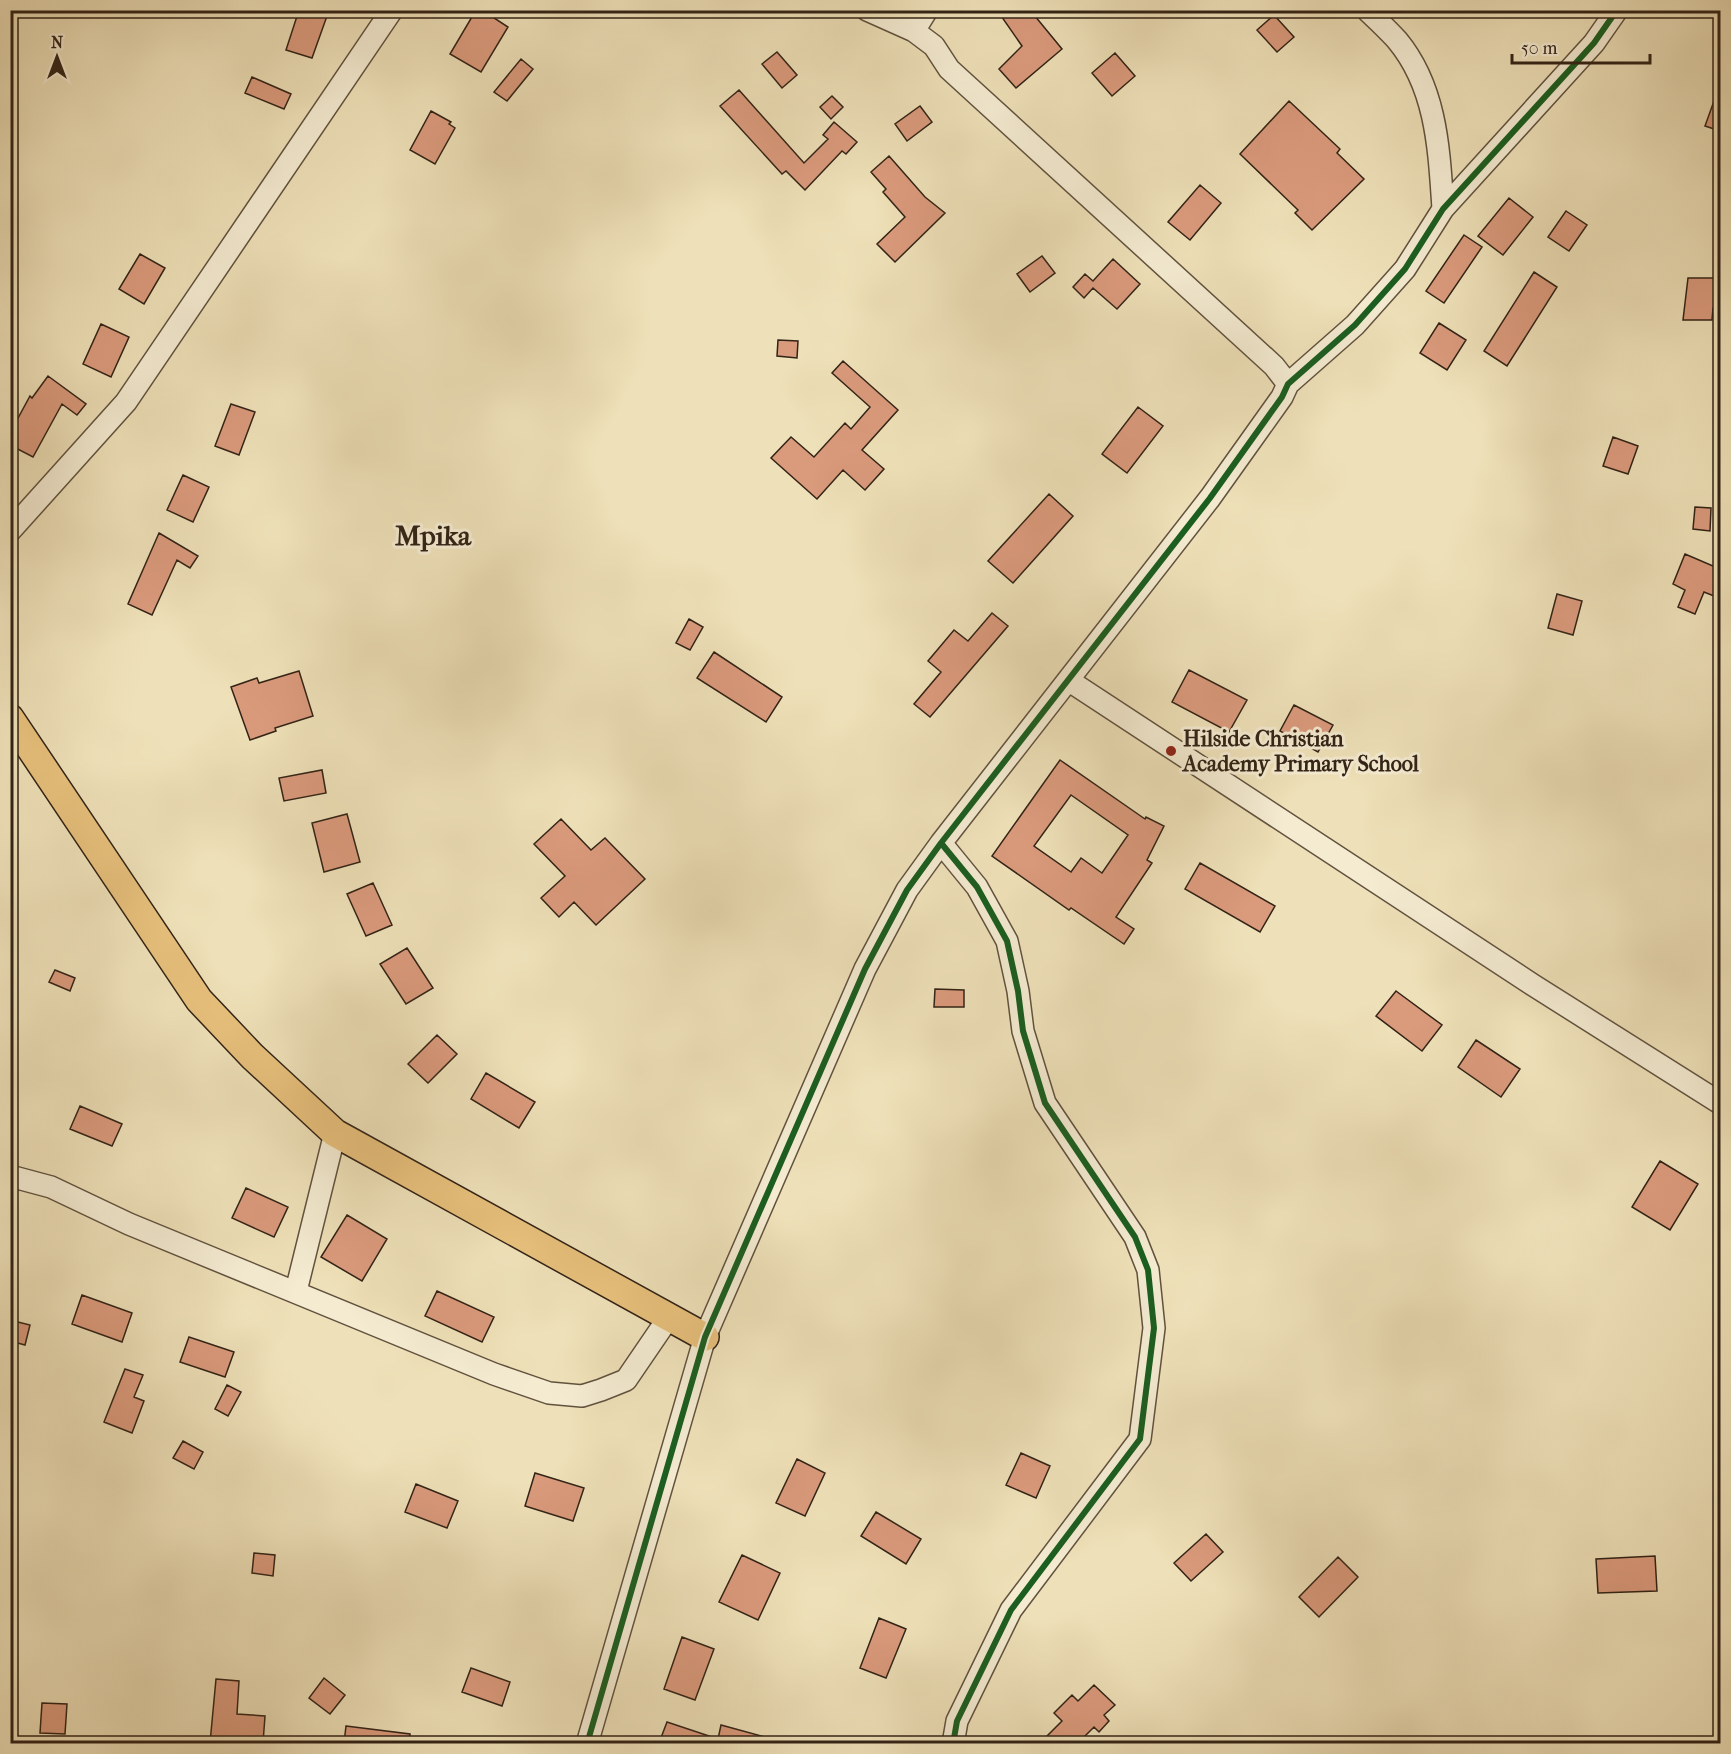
<svg xmlns="http://www.w3.org/2000/svg" width="1731" height="1754" font-family="'IM FELL French Canon',serif">
	<style>
		.building { fill: #da9a7c; stroke: #322316; stroke-width: 1.5; fill-rule: evenodd }
		.lines { fill: none; stroke-linecap: round; stroke-linejoin: round }
		.minor-casing { stroke: #61523e; stroke-width: 24 }
		.major-casing { stroke: #322316; stroke-width: 30 }
		.minor { stroke: #f4ebd1; stroke-width: 21 }
		.major { stroke: #e7c07c; stroke-width: 27 }
		.cycleway-casing { stroke: #f4ebd1; stroke-width: 10 }
		.cycleway { stroke: #1b5e20; stroke-width: 6 }
		.poi-dot { fill: #8f2418; stroke: #f4ebd1; stroke-width: 2 }
		.labels { text-anchor: middle; stroke-width: 6; stroke-linejoin: round; paint-order: stroke }
		.poi-label { font-size: 22px; font-weight: bold; fill: #322316; stroke: #f4ebd1; text-anchor: start }
		.district-label { font-size: 28px; font-weight: bold; fill: #322316; stroke: #f4ebd1 }
	</style>
	<rect width="100%" height="100%" fill="#eee0b8"/>
	<filter id="stains"><feTurbulence type="fractalNoise" baseFrequency=".00333" numOctaves="4"/><feColorMatrix values="0 0 0 0 .2 0 0 0 0 .09 0 0 0 0 .02 0 0 0 .5 -.17"/></filter>
	<radialGradient id="worn" r=".72"><stop offset=".6" stop-color="#630" stop-opacity="0"/><stop offset="1" stop-color="#630" stop-opacity=".3"/></radialGradient>
	<!-- building -->
	<path class="building" d="M299 10H311L327 16 312 58 286 50Z
		M476 10H482L508 27 481 72 450 54Z
		M997 10H1030L1062 49 1016 88 999 69 1022 46Z
		M1274 15 1294 37 1277 52 1257 30Z
		M777 52 797 75 782 88 762 64Z
		M1115 53 1135 76 1112 96 1092 73Z
		M521 59 533 69 507 101 494 92Z
		M252 77 291 94 284 109 245 93Z
		M1719 87H1720V131L1705 126Z
		M739 90 804 163 828 139 823 135 834 122 857 142 846 154 842 151 805 190 786 171 782 174 720 106Z
		M832 96 843 107 831 119 820 107Z
		M1289 101 1340 149 1337 153 1364 179 1312 230 1295 213 1298 210 1240 154Z
		M920 106 932 122 907 141 895 124Z
		M431 111 451 122 449 124 455 128 435 164 410 150Z
		M889 156 925 197 945 213 895 262 877 244 905 217 883 192 886 189 871 172Z
		M1200 185 1221 203 1190 240 1168 222Z
		M1509 198 1533 217 1503 255 1478 236Z
		M1566 211 1587 225 1569 251 1548 237Z
		M1464 235 1482 247 1444 303 1426 291Z
		M140 254 165 268 144 304 119 289Z
		M1042 256 1055 273 1030 292 1017 274Z
		M1113 259 1140 284 1117 309 1093 288 1084 298 1073 287 1085 274 1093 281Z
		M1534 272 1557 287 1507 366 1484 351Z
		M1688 278H1718V294H1716L1715 308H1713L1712 320H1683Z
		M1439 323 1466 340 1447 370 1420 353Z
		M101 324 129 337 111 377 83 364Z
		M778 340 798 341 797 358 777 356Z
		M843 361 898 410 862 450 884 469 865 490 843 470 817 499 771 458 791 437 814 457 845 423 851 429 870 407 832 373Z
		M48 376 86 404 77 415 62 404 33 457 10 445V433L30 396 32 398Z
		M231 404 255 412 239 455 215 446Z
		M1138 407 1163 426 1127 473 1102 454Z
		M1613 437 1638 446 1628 474 1603 466Z
		M183 475 209 487 193 522 167 510Z
		M1049 494 1073 516 1013 583 988 561Z
		M1695 507 1711 508 1710 531 1693 529Z
		M159 533 198 556 190 568 177 560 152 615 128 604Z
		M1685 554 1720 569V580L1714 596 1704 592 1695 614 1678 607 1685 590 1673 584Z
		M1557 594 1582 601 1573 635 1548 628Z
		M992 613 1008 626 930 717 914 704 941 672 928 661 954 630 968 641Z
		M689 619 703 627 690 650 676 643Z
		M714 652 782 697 766 722 697 678Z
		M1189 670 1247 700 1229 732 1172 702Z
		M299 671 313 716 275 728 276 731 250 740 231 687 257 678 259 683Z
		M1294 705 1333 725 1318 752 1280 731Z
		M1060 760 1145 819 1146 817 1164 826 1147 860 1152 863 1116 917 1134 929 1124 944 1071 908 1069 910 992 856ZM1071 795 1128 835 1102 873 1081 858 1071 872 1034 846Z
		M322 770 326 793 284 801 279 778Z
		M347 814 360 862 324 872 312 823Z
		M561 819 591 850 605 838 645 879 596 925 574 902 559 917 541 898 565 876 534 844Z
		M1200 863 1275 906 1260 932 1185 889Z
		M373 883 392 925 366 936 347 894Z
		M407 948 433 988 406 1004 380 964Z
		M55 970 75 978 70 991 49 982Z
		M935 989 964 990V1007H934Z
		M1396 991 1442 1025 1422 1051 1376 1016Z
		M437 1035 457 1054 428 1083 408 1064Z
		M1476 1040 1520 1069 1501 1097 1458 1067Z
		M486 1073 535 1102 519 1128 471 1099Z
		M80 1106 122 1124 112 1146 70 1129Z
		M1660 1161 1698 1184 1670 1230 1632 1207Z
		M246 1188 288 1207 274 1237 232 1218Z
		M347 1215 387 1239 362 1281 321 1257Z
		M437 1291 494 1317 482 1342 425 1316Z
		M82 1295 132 1313 122 1342 72 1324Z
		M10 1320 30 1325 25 1345 10 1341Z
		M189 1337 234 1352 225 1377 180 1362Z
		M125 1369 143 1375 134 1397 144 1401 132 1433 104 1422Z
		M227 1385 241 1392 228 1416 215 1409Z
		M183 1441 203 1452 194 1469 173 1458Z
		M1021 1453 1050 1466 1036 1498 1006 1485Z
		M797 1459 825 1473 805 1516 776 1503Z
		M535 1473 584 1488 573 1521 525 1506Z
		M416 1484 458 1501 447 1528 405 1512Z
		M876 1512 921 1539 906 1564 861 1536Z
		M1206 1534 1223 1552 1191 1581 1174 1563Z
		M254 1553 275 1555 273 1576 252 1573Z
		M742 1555 780 1573 758 1620 719 1602Z
		M1655 1556 1657 1591 1598 1593 1596 1559Z
		M1338 1557 1358 1577 1319 1617 1299 1597Z
		M879 1618 906 1629 886 1678 860 1668Z
		M682 1637 714 1649 695 1700 664 1689Z
		M471 1668 510 1682 502 1706 462 1692Z
		M324 1678 345 1695 330 1714 309 1698Z
		M216 1679 239 1681 237 1714 265 1716 263 1743H210Z
		M1094 1685 1115 1705 1104 1715 1109 1721 1099 1732 1094 1727 1078 1743H1040L1062 1721 1054 1713 1072 1695 1078 1701Z
		M42 1703 67 1704 65 1734 40 1733Z
		M667 1722 718 1739 721 1725 772 1739 771 1743H659Z
		M346 1726 410 1734V1743H344Z"/>
	<g class="lines">
		<defs>
			<path id="minor" d="M867 10 914 31
				M927 10 914 31 934 46 949 69 1274 366 1288 384
				M1367 10C1377 20 1388 30 1397 40 1437 88 1439 150 1443 209
				M10 531 126 402 392 10
				M1068 680 1533 985 1720 1103
				M941 843 977 887 1007 941 1018 991 1023 1031 1045 1103 1135 1237 1148 1270 1154 1328 1140 1439 1011 1610 957 1721 953 1744
				M10 1176 51 1187 129 1224 494 1374 549 1393 582 1396 601 1390 626 1380 669 1317
				M296 1291 335 1133
				M587 1744 705 1337 865 969 907 890 941 843 1210 498 1282 397 1288 384 1355 325 1405 269 1443 209 1594 43 1617 10"/>
			<path id="major" d="M10 718 199 1000 252 1056 335 1133 705 1337"/>
		</defs>
		<!-- minor casing -->
		<use href="#minor" class="minor-casing"/>
		<!-- major casing -->
		<use href="#major" class="major-casing"/>
		<!-- minor -->
		<use href="#minor" class="minor"/>
		<!-- major -->
		<use href="#major" class="major"/>
		<defs>
			<path id="cycleway" d="M941 843 977 887 1007 941 1018 991 1023 1031 1045 1103 1135 1237 1148 1270 1154 1328 1140 1439 1011 1610 957 1721 953 1744
				M587 1744 705 1337 865 969 907 890 941 843 1210 498 1282 397 1288 384 1355 325 1405 269 1443 209 1594 43 1617 10"/>
		</defs>
		<!-- cycleway casing -->
		<use href="#cycleway" class="cycleway-casing"/>
		<!-- cycleway -->
		<use href="#cycleway" class="cycleway"/>
	</g>
	<!-- markers -->
	<circle class="poi-dot" cx="1171" cy="751" r="6"/>
	<g class="labels">
		<!-- poi labels -->
		<g class="poi-label">
			<text x="1183" y="746">Hilside Christian<tspan x="1183" dy="25">Academy Primary School</tspan></text>
		</g>
		<!-- district labels -->
		<g class="district-label">
			<text x="433" y="545">Mpika</text>
		</g>
	</g>
	<!-- margin -->
	<rect width="1731" height="1754" fill="none" stroke="#eee0b8" stroke-width="36"/>
	<rect x="12" y="12" width="1707" height="1730" fill="none" stroke="#322316" stroke-width="3"/>
	<rect x="18" y="18" width="1695" height="1718" fill="none" stroke="#322316" stroke-width="1.5"/>
	<!-- north arrow -->
	<g transform="translate(57 57)" stroke="#f4ebd1" stroke-width="4.5" paint-order="stroke">
	<path d="M0-4.5L10 22L0 15L-10 22Z" fill="#322316"/>
	<text y="-9" font-size="16" font-weight="bold" text-anchor="middle" fill="#322316">N</text>
	</g>
	<!-- scale -->
	<path d="M1512 54v9h138v-9" fill="none" stroke="#322316" stroke-width="3"/>
	<text x="1521" y="54" font-size="18" fill="#322316" stroke="#f4ebd1" stroke-width="4.5" paint-order="stroke">50 m</text>
	<rect width="100%" height="100%" filter="url(#stains)"/>
	<rect width="100%" height="100%" fill="url(#worn)"/>
</svg>
